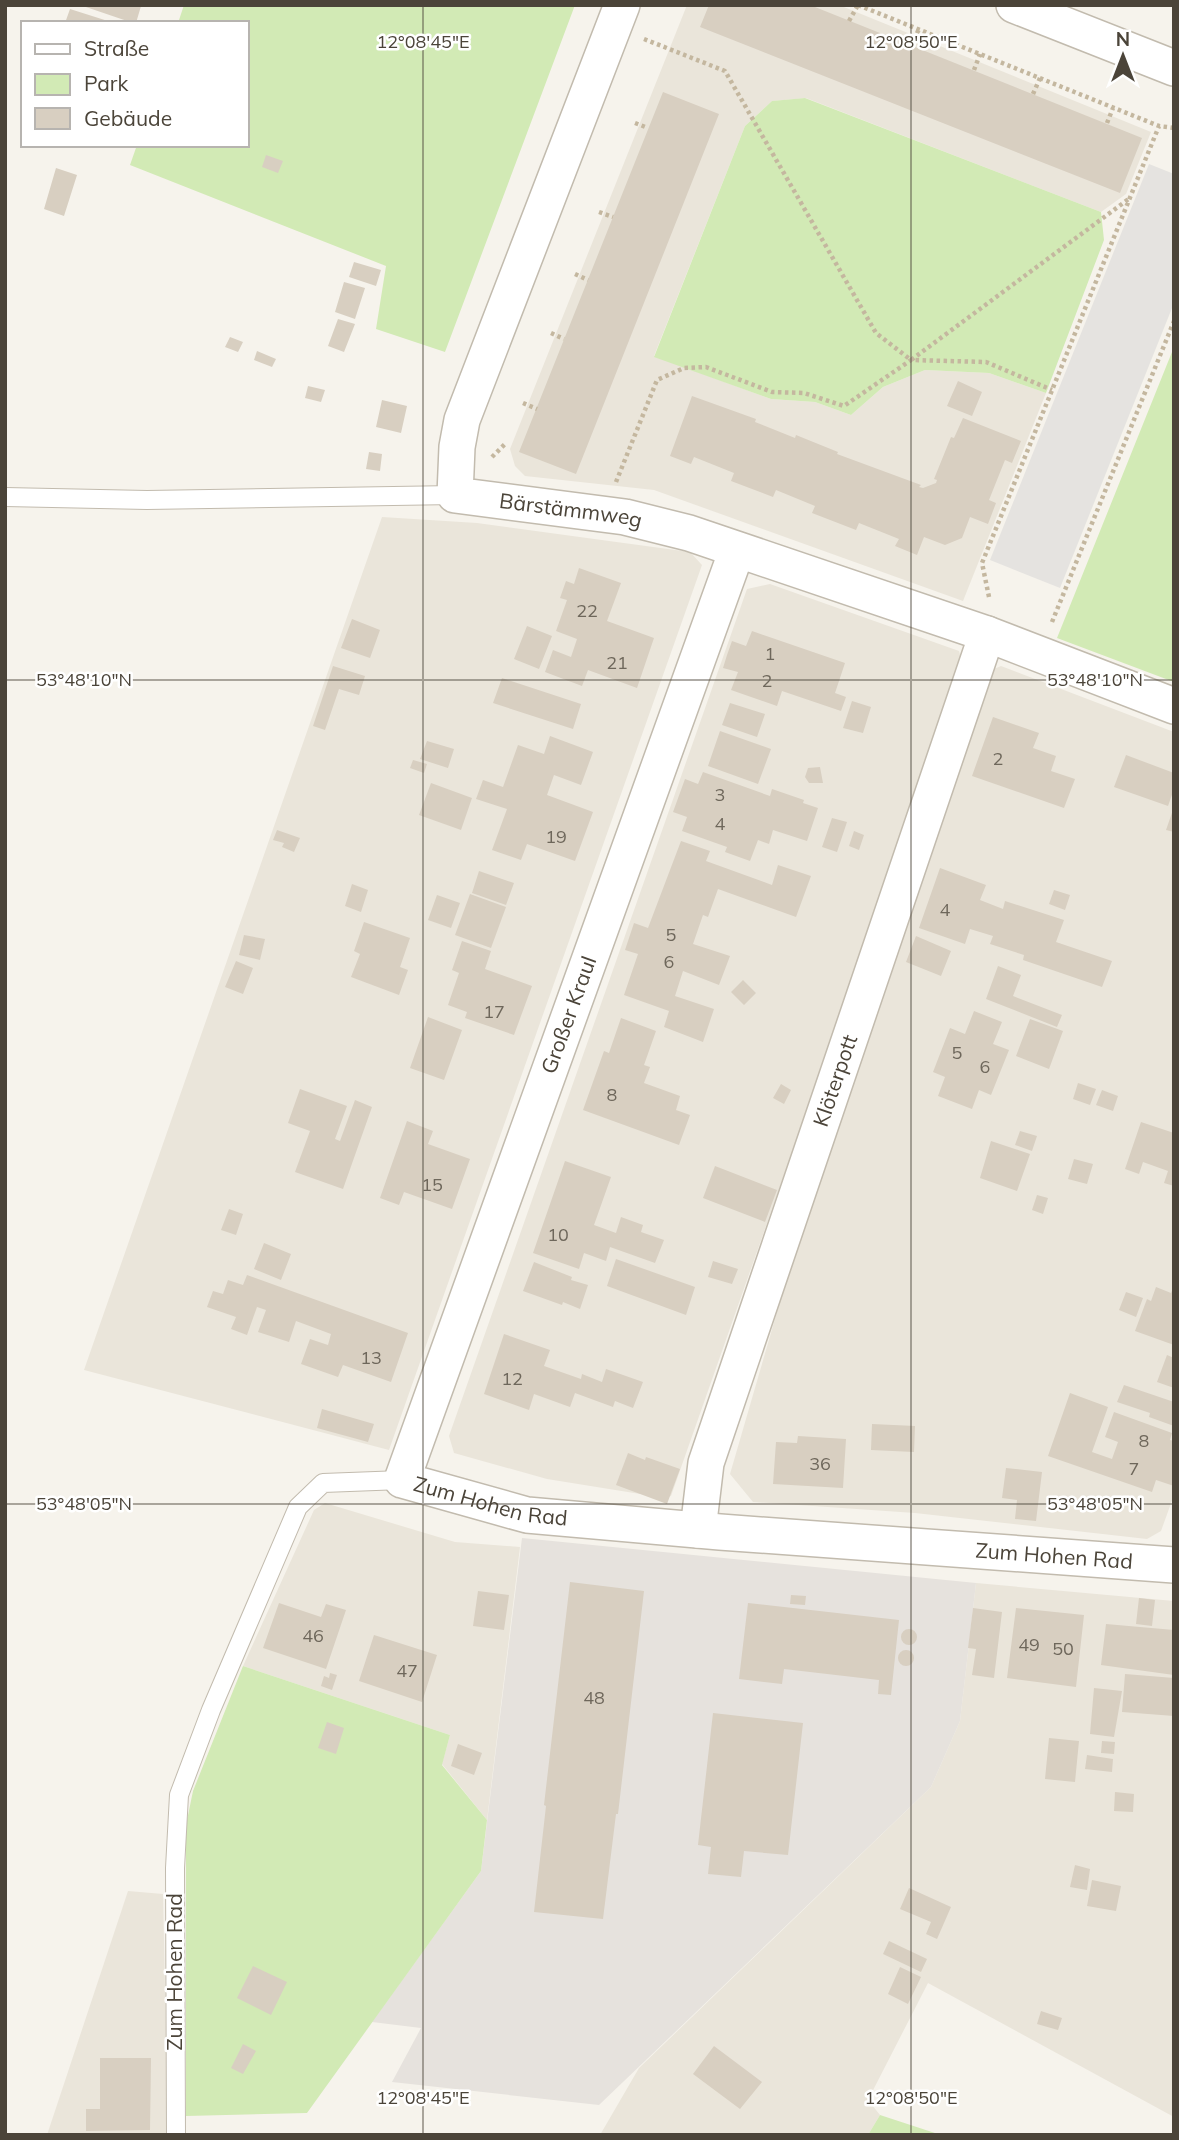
<svg xmlns="http://www.w3.org/2000/svg" width="1179" height="2140" font-family="Mulish,sans-serif">
	<style>
		.residential { fill: #eae5da }
		.industrial { fill: #e6e2dd }
		.green { fill: #d2eab5 }
		.parking { fill: #e5e3e0 }
		.building { fill: #d8cfc1 }
		.lines { fill: none; stroke-linecap: round; stroke-linejoin: round }
		.service-casing { stroke: #c2bbae; stroke-width: 20 }
		.minor-casing { stroke: #c2bbae; stroke-width: 38 }
		.path { stroke: #c4b79f; stroke-width: 4.5; stroke-dasharray: 3.5 3.5; stroke-linecap: butt }
		.service { stroke: #fff; stroke-width: 18 }
		.minor { stroke: #fff; stroke-width: 35 }
		.ticks { fill: none; stroke: #4b4439; stroke-width: 2; stroke-opacity: 0.45 }
		.labels { text-anchor: middle; stroke-width: 5; stroke-linejoin: round; paint-order: stroke }
		.number-label { font-size: 18px; fill: #6e675b }
		.street-label { font-size: 21px; fill: #4b4439; stroke: #fff }
		.ticks-label { font-size: 18px; text-anchor: middle; fill: #4b4439; stroke: #fff; stroke-width: 5; stroke-linejoin: round; paint-order: stroke }
	</style>
	<rect width="100%" height="100%" fill="#f6f3ec"/>
	<!-- residential -->
	<path class="residential" d="M687 5H839L1151 132 1126 194 1101 212 806 98 772 101 745 126 654 356 771 399 815 402 851 415 883 387 925 370 989 373 1046 393 963 601 654 490 525 476 515 466 510 449Z
		M382 517 477 523 690 552 702 565 389 1450 84 1370Z
		M770 584 959 651 963 666 671 1496 665 1498 547 1479 454 1453 449 1436 747 589Z
		M1001 666 1174 732V1495L1161 1531 1147 1539 915 1513 753 1502 730 1474 838 1102 987 672Z
		M325 1503 455 1542 520 1547 487 1820 442 1764 450 1735 243 1666 314 1510Z
		M976 1583 1174 1601V2117L928 1983 868 2100 880 2115 868 2135H600L639 2068 931 1787 960 1721Z
		M128 1891 163 1894 168 2133 47 2135Z"/>
	<!-- industrial -->
	<path class="industrial" d="M522 1538 976 1583 960 1721 931 1787 599 2105 392 2082 421 2028 372 2022 481 1871Z"/>
	<!-- green -->
	<path class="green" d="M184 5H575L445 352 376 329 386 266 130 165 137 145H247V23H178Z
		M805 98 1101 212 1104 240 1046 393 989 373 925 370 883 387 851 415 815 402 771 399 654 357 745 126 772 101Z
		M1174 347V682L1057 638Z
		M243 1666 450 1735 442 1765 487 1820 481 1871 307 2113 186 2116V1825L193 1791Z
		M880 2115 941 2135H868Z"/>
	<!-- parking -->
	<path class="parking" d="M1149 164 1174 174V303L1060 588 990 560Z"/>
	<!-- building -->
	<path class="building" d="M709 5H810L1142 138 1120 193 700 27Z
		M83 6 140 5 141 6 136 23H133Z
		M70 9 111 22V23H65Z
		M663 92 719 114 576 474 519 452Z
		M266 155 283 161 278 173 262 167Z
		M56 168 77 175 64 216 44 209Z
		M354 262 381 270 376 286 349 277Z
		M344 282 365 288 355 319 335 312Z
		M338 319 355 324 344 352 328 346Z
		M230 337 243 342 238 352 225 347Z
		M257 351 276 359 272 367 254 360Z
		M958 381 982 392 972 416 947 406Z
		M308 386 325 390 321 402 305 398Z
		M692 396 756 419 755 422 795 438 796 435 838 452 837 454 921 485 919 487 923 488 936 483 937 480 934 479 951 437 954 438 963 418 1021 441 1012 463 1005 460 989 500 996 503 988 524 970 517 962 538 945 545 924 537 917 555 895 546 899 539 859 523 856 530 812 513 815 506 776 490 773 497 731 481 734 473 694 457 691 464 670 456Z
		M382 400 407 406 401 433 376 427Z
		M369 452 382 454 380 471 366 469Z
		M579 568 621 583 607 621 654 638 637 688 588 670 582 686 545 672 553 650 571 657 577 639 556 631 567 600 560 598 566 581 574 584Z
		M352 619 380 630 370 658 341 648Z
		M527 626 552 636 539 669 514 659Z
		M752 631 845 663 835 693 846 697 841 711 782 691 777 706 731 690 738 672 723 668 727 655 732 641 746 646Z
		M333 666 365 676 359 695 339 689 325 730 313 726Z
		M502 678 581 704 573 729 493 703Z
		M852 701 871 707 863 733 843 728Z
		M730 703 765 714 757 737 722 725Z
		M993 717 1039 733 1033 748 1056 756 1051 771 1075 779 1064 808 972 776Z
		M720 731 771 749 758 784 708 766Z
		M550 736 593 752 581 785 554 775 547 795 593 812 575 861 527 844 521 860 492 850 507 809 476 799 483 780 503 787 518 745 544 754Z
		M427 741 454 749 448 768 420 759Z
		M1126 755 1174 773V789L1168 806 1114 787Z
		M413 760 427 764 424 773 410 768Z
		M820 767 823 783H809L805 777 808 768Z
		M703 772 770 796 772 789 804 800 803 803 818 808 807 841 773 830 769 844 758 840 750 861 725 852 727 847 682 831 687 817 673 812 685 779 698 784Z
		M431 783 472 798 461 830 419 815Z
		M1174 807V832L1166 830Z
		M832 818 847 822 837 852 822 847Z
		M277 830 300 838 294 852 282 847 284 843 273 840Z
		M854 831 864 835 859 850 849 846Z
		M681 841 710 851 706 861 772 885 778 865 811 876 796 917 718 889 708 917 703 915 693 944 730 956 719 985 683 971 675 996 714 1009 703 1042 664 1027 669 1011 624 995 638 954 625 950 634 923 648 928Z
		M940 868 986 885 980 900 1003 909 1005 901 1064 920 1056 942 1112 961 1102 987 1023 960 1024 955 990 944 993 936 970 929 965 944 919 928Z
		M479 871 514 883 506 905 472 893Z
		M352 884 368 890 361 912 345 906Z
		M1054 890 1070 895 1065 910 1049 904Z
		M470 894 506 907 491 948 455 935Z
		M437 895 460 903 451 928 428 920Z
		M364 922 410 938 400 967 408 970 399 995 351 977 360 954 354 951Z
		M244 935 265 939 260 960 239 955Z
		M916 936 951 951 941 976 906 962Z
		M462 941 491 951 485 969 532 986 514 1035 465 1018 467 1012 448 1005 459 973 452 970Z
		M236 961 253 968 243 994 225 987Z
		M998 966 1021 975 1013 996 1062 1015 1057 1027 986 999Z
		M743 980 756 993 744 1005 731 992Z
		M974 1011 1002 1022 993 1044 1009 1050 991 1095 979 1090 972 1109 938 1096 945 1077 933 1072 950 1028 965 1034Z
		M428 1017 462 1030 444 1080 410 1068Z
		M621 1018 656 1031 644 1065 650 1067 644 1083 680 1096 676 1110 690 1115 679 1145 583 1110 604 1051 609 1053Z
		M1030 1019 1063 1031 1049 1069 1016 1056Z
		M1078 1083 1096 1089 1090 1105 1073 1099Z
		M781 1084 791 1090 784 1104 773 1098Z
		M300 1089 347 1106 335 1139 340 1141 355 1100 372 1107 343 1189 295 1172 310 1131 288 1123Z
		M1102 1090 1118 1096 1113 1111 1096 1105Z
		M407 1121 433 1131 428 1144 470 1159 452 1209 404 1192 399 1205 380 1198Z
		M1141 1122 1174 1133V1186L1164 1183 1168 1171 1143 1162 1139 1174 1125 1169Z
		M1020 1131 1037 1136 1032 1151 1015 1145Z
		M991 1141 1030 1154 1017 1191 980 1178Z
		M1074 1159 1093 1164 1087 1184 1068 1179Z
		M565 1161 611 1177 594 1225 616 1233 621 1217 643 1225 641 1232 664 1240 655 1263 610 1247 606 1261 584 1253 579 1269 533 1253Z
		M715 1166 777 1190 765 1222 703 1198Z
		M1037 1195 1048 1198 1043 1214 1032 1210Z
		M229 1209 243 1214 236 1235 221 1230Z
		M264 1243 291 1254 281 1280 254 1269Z
		M616 1259 695 1287 686 1315 607 1286Z
		M713 1261 738 1269 732 1284 708 1277Z
		M534 1262 572 1277 571 1280 588 1285 580 1309 563 1302 562 1305 523 1291Z
		M247 1275 408 1333 391 1382 343 1365 338 1377 301 1364 310 1339 328 1345 331 1334 296 1321 289 1342 258 1332 266 1310 257 1307 247 1335 231 1329 236 1317 207 1307 213 1291 223 1294 228 1280 243 1285Z
		M1174 1286V1345L1135 1331 1147 1299 1151 1301 1156 1287 1171 1293Z
		M1126 1292 1143 1298 1136 1317 1119 1310Z
		M504 1334 550 1350 544 1366 581 1379 582 1374 602 1382 606 1369 643 1382 633 1408 615 1401 613 1407 575 1393 570 1407 534 1394 529 1410 484 1394Z
		M1167 1355 1174 1358V1388L1157 1382Z
		M1124 1385 1174 1402V1426L1149 1417 1150 1413 1117 1402Z
		M1070 1393 1108 1407 1092 1452 1112 1459 1118 1442 1105 1437 1114 1412 1172 1433 1170 1440 1174 1441V1486L1156 1480 1152 1492 1048 1456Z
		M322 1409 374 1424 368 1442 317 1428Z
		M872 1424 915 1426 914 1452 871 1450Z
		M798 1436 846 1439 843 1488 773 1484 776 1442 797 1443Z
		M628 1453 645 1460 646 1457 680 1469 667 1504 616 1485Z
		M1006 1468 1042 1472 1036 1521 1015 1519 1017 1500 1002 1498Z
		M570 1582 644 1591 618 1814H616L603 1919 534 1912 546 1806 544 1805Z
		M478 1591 509 1595 504 1630 473 1626Z
		M791 1595 806 1596 805 1605 790 1604Z
		M1139 1598 1155 1600 1152 1626 1136 1624Z
		M279 1603 321 1617 326 1604 346 1610 326 1669 263 1648Z
		M748 1603 899 1620 891 1695 878 1694 879 1680 784 1669 782 1684 739 1679Z
		M973 1608 1002 1612 994 1678 972 1675 976 1649 968 1648Z
		M1016 1608 1084 1615 1076 1687 1007 1678Z
		M1106 1624 1174 1630V1675L1101 1665Z
		M901 1637a8 8 0 1 1 16 0a8 8 0 1 1-16 0Z
		M374 1635 437 1655 422 1702 359 1681Z
		M898 1658a8 8 0 1 1 16 0a8 8 0 1 1-16 0Z
		M330 1673 337 1675 332 1690 321 1686 324 1676 329 1678Z
		M1125 1674 1174 1678V1716L1122 1712Z
		M1094 1688 1122 1691 1114 1737 1090 1734Z
		M713 1713 803 1723 788 1855 744 1851 741 1877 708 1874 711 1847 698 1845Z
		M327 1722 344 1728 336 1754 318 1748Z
		M1049 1738 1079 1741 1075 1782 1045 1779Z
		M1102 1741 1115 1742 1114 1754 1101 1753Z
		M458 1744 482 1753 474 1775 451 1766Z
		M1087 1755 1113 1759 1112 1772 1085 1769Z
		M1115 1792 1134 1794 1133 1812 1114 1811Z
		M1075 1865 1090 1869 1087 1890 1070 1887Z
		M1092 1880 1121 1886 1116 1911 1087 1906Z
		M909 1888 951 1907 937 1939 926 1934 931 1922 900 1909Z
		M889 1941 927 1959 921 1972 883 1954Z
		M253 1966 287 1982 271 2015 237 1998Z
		M900 1967 921 1977 908 2004 888 1994Z
		M1041 2011 1062 2018 1058 2030 1037 2024Z
		M243 2044 256 2051 243 2074 231 2068Z
		M714 2046 762 2082 740 2109 693 2074Z
		M100 2058H151L150 2130 86 2131V2109H100Z"/>
	<g class="lines">
		<defs>
			<path id="service" d="M5 497 147 500 455 495
				M176 2135 175 1868 179 1795 211 1710 298 1507 323 1483 402 1480"/>
			<g id="minor">
				<path id="s1" d="M622 5 462 420 457 447 455 495 625 517 689 533 987 634 1174 706"/>
				<path d="M1014 5 1174 68"/>
				<path id="s2" d="M737 550 402 1480 527 1515 720 1532 1174 1565"/>
				<path id="s3" d="M698 1530 706 1463 987 634"/>
			</g>
		</defs>
		<!-- service casing -->
		<use href="#service" class="service-casing"/>
		<!-- minor casing -->
		<use href="#minor" class="minor-casing"/>
		<!-- path -->
		<path class="path" d="M858 5 1159 126 1174 128
			M849 21 858 5
			M644 39 725 71 876 333 911 360 1130 198
			M911 46 919 29
			M974 70 980 54
			M1033 94 1040 78
			M635 123 648 128
			M1107 123 1113 108
			M599 212 613 217
			M575 274 588 280
			M551 333 564 339
			M523 403 537 409
			M492 457 506 443
			M616 482 657 380 684 368 706 367 772 392 804 393 844 406 911 360 986 362 1052 390
			M989 597 982 563 1159 126
			M1052 622 1174 321"/>
		<!-- service -->
		<use href="#service" class="service"/>
		<!-- minor -->
		<use href="#minor" class="minor"/>
	</g>
	<!-- ticks -->
	<path class="ticks" d="M423 5V2135M911 5V2135M5 680H1174M5 1504H1174"/>
	<g class="labels">
		<!-- number labels -->
		<g class="number-label">
			<text x="587" y="617">22</text>
			<text x="770" y="660">1</text>
			<text x="617" y="669">21</text>
			<text x="767" y="687">2</text>
			<text x="998" y="765">2</text>
			<text x="720" y="801">3</text>
			<text x="720" y="830">4</text>
			<text x="556" y="843">19</text>
			<text x="945" y="916">4</text>
			<text x="671" y="941">5</text>
			<text x="669" y="968">6</text>
			<text x="494" y="1018">17</text>
			<text x="957" y="1059">5</text>
			<text x="985" y="1073">6</text>
			<text x="612" y="1101">8</text>
			<text x="432" y="1191">15</text>
			<text x="558" y="1241">10</text>
			<text x="371" y="1364">13</text>
			<text x="512" y="1385">12</text>
			<text x="1144" y="1447">8</text>
			<text x="820" y="1470">36</text>
			<text x="1134" y="1475">7</text>
			<text x="313" y="1642">46</text>
			<text x="1029" y="1651">49</text>
			<text x="1063" y="1655">50</text>
			<text x="407" y="1677">47</text>
			<text x="594" y="1704">48</text>
		</g>
		<!-- street labels -->
		<g class="street-label">
			<text dy="7" stroke="none"><textPath href="#s1" startOffset="637">Bärstämmweg</textPath></text>
			<text transform="translate(569 1015) rotate(-70)" y="7">Großer Kraul</text>
			<text dy="7" stroke="none"><textPath href="#s3" startOffset="471">Klöterpott</textPath></text>
			<text dy="7" stroke="none"><textPath href="#s2" startOffset="1080">Zum Hohen Rad</textPath></text>
			<text dy="7" stroke="none"><textPath href="#s2" startOffset="1647">Zum Hohen Rad</textPath></text>
			<text transform="translate(175 1972) rotate(-90)" y="7">Zum Hohen Rad</text>
		</g>
	</g>
	<g class="ticks-label">
		<text x="423" y="48">12°08'45"E</text>
		<text x="911" y="48">12°08'50"E</text>
		<text x="84" y="686">53°48'10"N</text>
		<text x="1095" y="686">53°48'10"N</text>
		<text x="84" y="1510">53°48'05"N</text>
		<text x="1095" y="1510">53°48'05"N</text>
		<text x="423" y="2104">12°08'45"E</text>
		<text x="911" y="2104">12°08'50"E</text>
	</g>
	<!-- border -->
	<rect width="1179" height="2140" fill="none" stroke="#4b4439" stroke-width="14"/>
	<!-- legend -->
	<rect x="21" y="21" width="228" height="126" fill="#ffffff" stroke="#b7b4b0" stroke-width="2"/>
	<rect x="35" y="44" width="35" height="10" fill="#ffffff" stroke="#b7b4b0" stroke-width="2"/>
	<text x="84" y="56" font-size="21" fill="#4b4439">Straße</text>
	<rect x="35" y="74" width="35" height="21" fill="#d2eab5" stroke="#b7b4b0" stroke-width="2"/>
	<text x="84" y="91" font-size="21" fill="#4b4439">Park</text>
	<rect x="35" y="108" width="35" height="21" fill="#d8cfc1" stroke="#b7b4b0" stroke-width="2"/>
	<text x="84" y="126" font-size="21" fill="#4b4439">Gebäude</text>
	<!-- north arrow -->
	<g transform="translate(1123 56)" stroke="#ffffff" stroke-width="5" paint-order="stroke">
	<path d="M0-5L12 26L0 18L-12 26Z" fill="#4b4439"/>
	<text y="-10" font-size="19" font-weight="bold" text-anchor="middle" fill="#4b4439">N</text>
	</g>
</svg>
